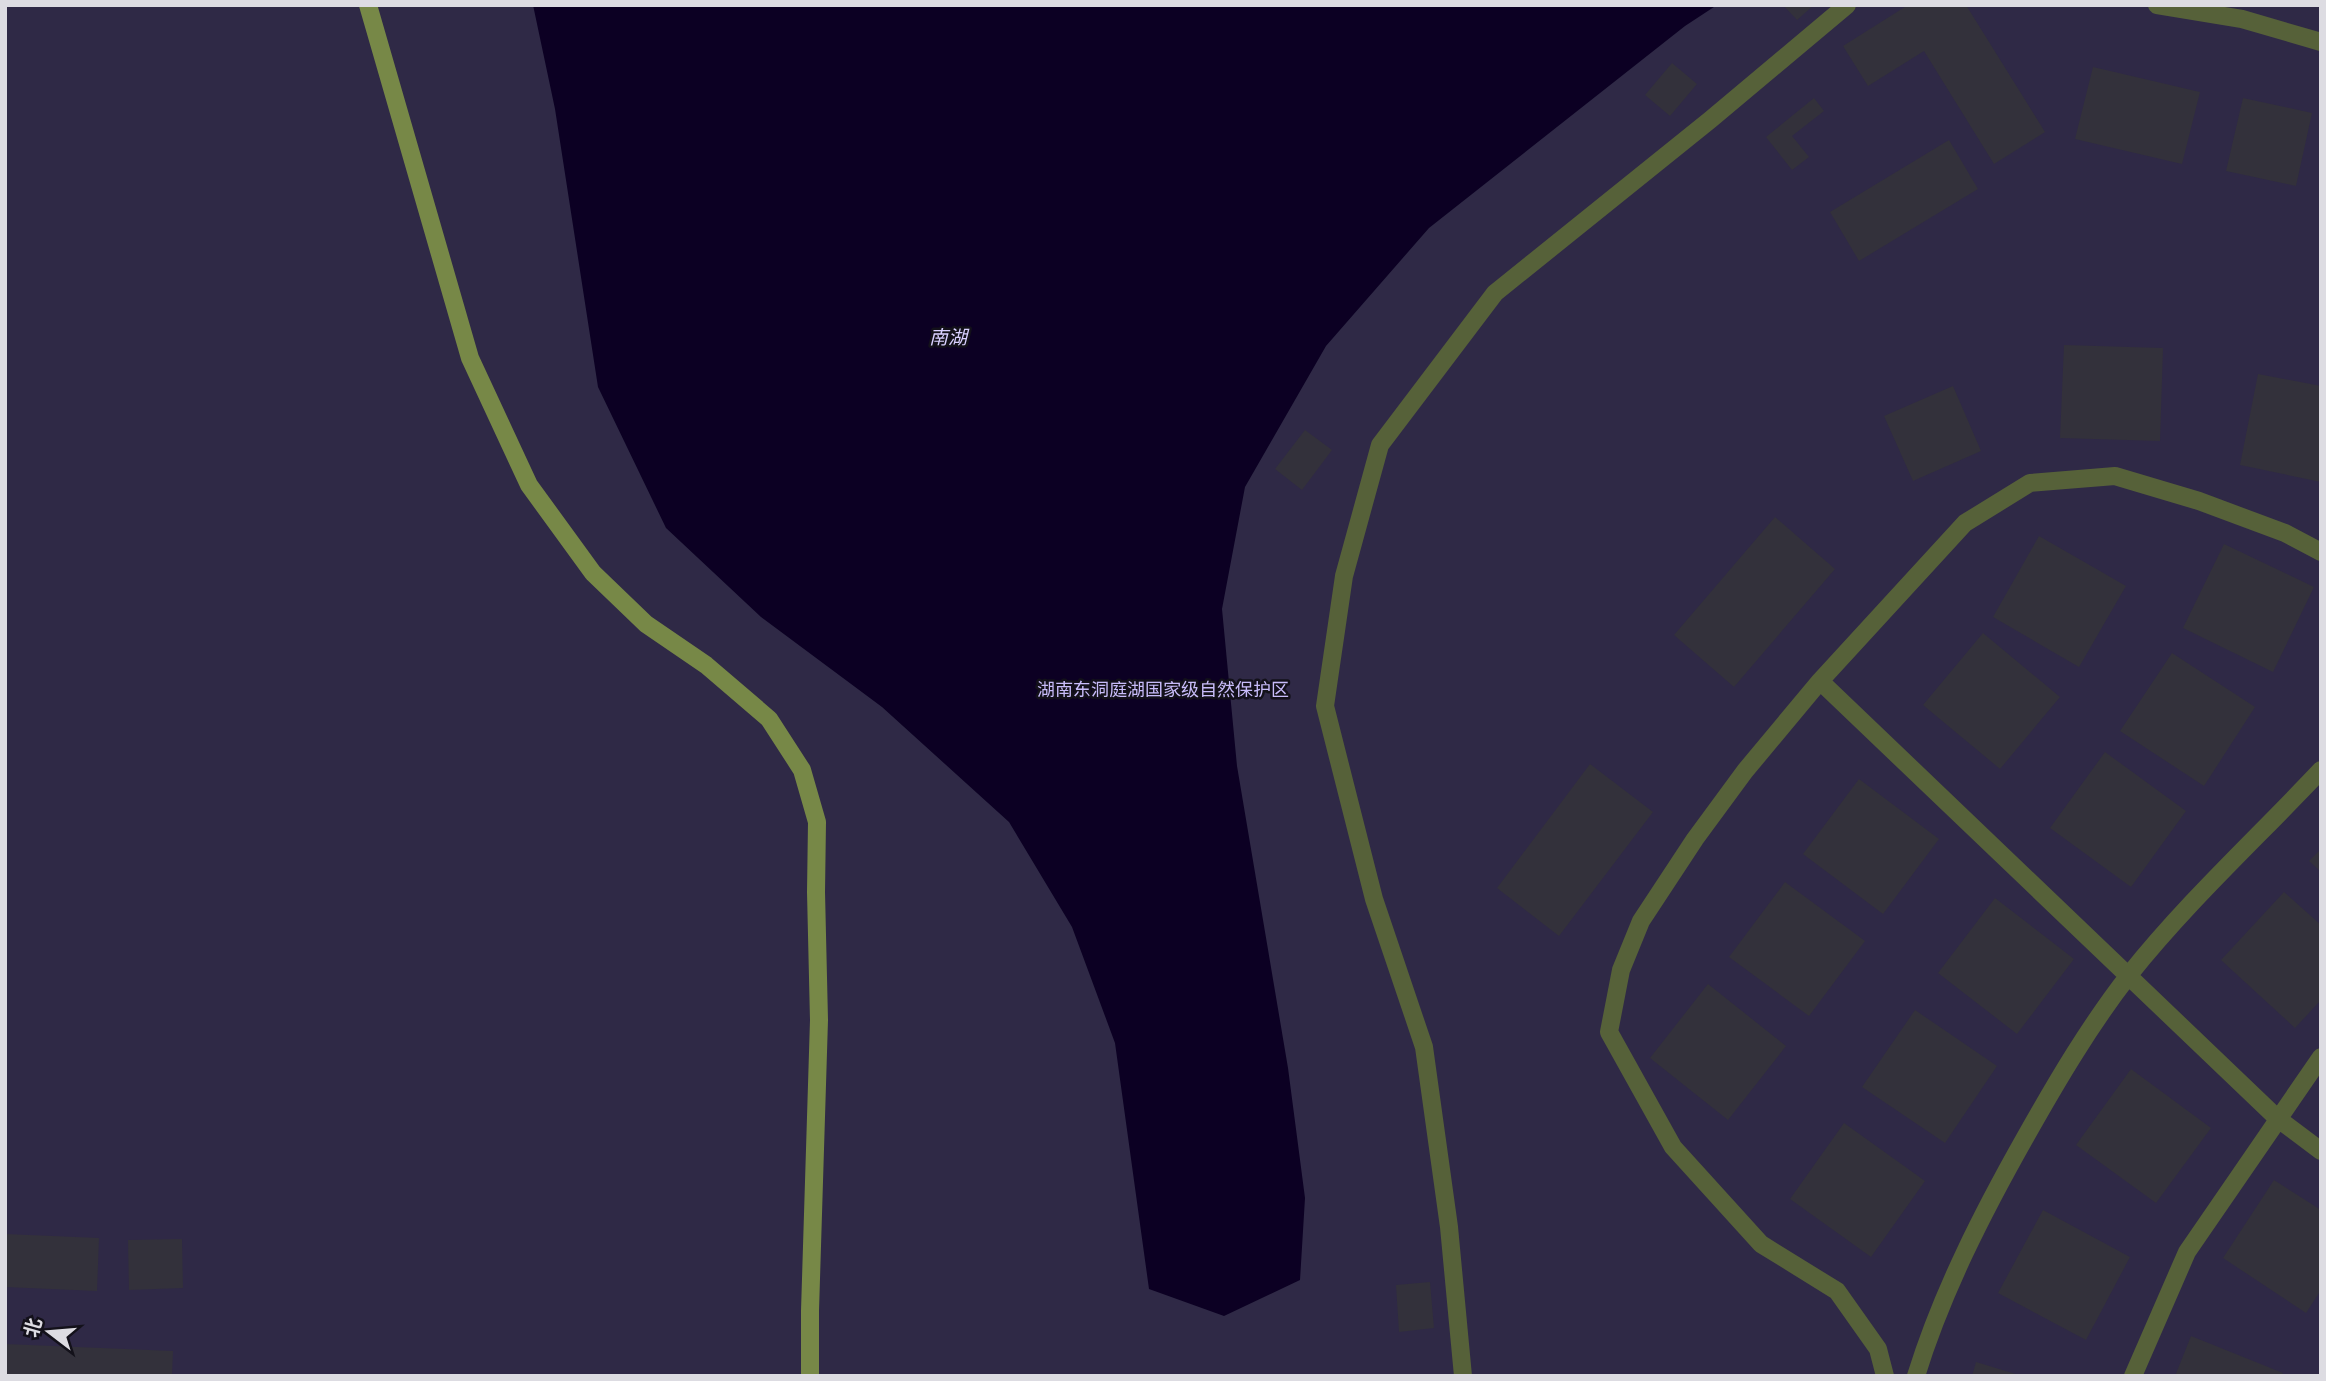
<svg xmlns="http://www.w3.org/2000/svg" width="2326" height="1381" font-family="'PT Sans Narrow','Noto Sans SC',sans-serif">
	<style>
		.green { fill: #2f2946 }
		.water { fill: #0c0023 }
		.building { fill: #33313b }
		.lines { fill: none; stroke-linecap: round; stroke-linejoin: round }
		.street { stroke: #566139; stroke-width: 18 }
		.secondary { stroke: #778847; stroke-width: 18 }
		.labels { text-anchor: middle; stroke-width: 5; stroke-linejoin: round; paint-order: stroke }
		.park-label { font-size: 18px; fill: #c8bcf9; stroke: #13111a }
		.water-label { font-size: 19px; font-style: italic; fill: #d9d0ff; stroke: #13111a }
	</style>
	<rect width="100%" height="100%" fill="#1c1a24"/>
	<!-- green -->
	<path class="green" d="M5 5H2321V1376H5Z"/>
	<!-- water -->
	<path class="water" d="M533 5H1717L1685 26 1429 228 1326 346 1245 487 1222 609 1237 766 1288 1068 1305 1198 1300 1280 1224 1316 1149 1289 1115 1043 1072 927 1009 822 882 707 761 617 666 528 598 387 555 109Z"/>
	<!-- building -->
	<path class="building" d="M1783 5H1814L1797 20Z
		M1908 5H1966L2045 132 1994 164 1924 51 1868 86 1843 46Z
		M1672 63 1697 84 1670 116 1645 95Z
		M2093 67 2200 92 2182 164 2075 139Z
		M1814 98 1824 111 1792 136 1809 157 1792 170 1766 137Z
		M2243 98 2312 113 2296 186 2226 171Z
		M1949 140 1978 189 1859 261 1830 212Z
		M2064 345 2163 348 2160 441 2060 438Z
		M2258 374 2321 386V482L2240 465Z
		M1953 386 1981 451 1913 481 1884 416Z
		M1305 430 1332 450 1302 490 1275 469Z
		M1775 517 1835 569 1734 687 1674 635Z
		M2039 536 2126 586 2079 667 1993 617Z
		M2224 544 2314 587 2273 672 2183 628Z
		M1983 633 2060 697 2000 769 1923 705Z
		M2172 653 2255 707 2204 786 2120 731Z
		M2105 752 2186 811 2131 887 2050 828Z
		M1590 764 1653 812 1559 936 1497 888Z
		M1859 779 1939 839 1883 914 1803 854Z
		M2321 849V872L2309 861Z
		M1785 882 1865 941 1809 1016 1729 957Z
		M2284 892 2321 925V1000L2295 1028 2221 960Z
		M1995 898 2074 959 2017 1034 1938 973Z
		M1708 984 1786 1046 1728 1120 1650 1058Z
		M1915 1010 1997 1066 1945 1143 1862 1087Z
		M2131 1069 2211 1128 2156 1203 2076 1145Z
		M1844 1123 1925 1181 1871 1257 1790 1199Z
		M2274 1180 2321 1210V1290L2306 1313 2223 1258Z
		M2043 1210 2130 1257 2086 1340 1998 1293Z
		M5 1234 99 1238 97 1291 5 1287Z
		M182 1239 183 1288 129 1290 128 1240Z
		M1430 1282 1434 1328 1399 1332 1396 1285Z
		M2191 1336 2283 1373 2282 1376H2175Z
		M5 1344 173 1351 172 1376H5Z
		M1976 1362 2019 1375V1376H1972Z"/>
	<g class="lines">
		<!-- street -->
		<path class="street" d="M2157 5 2242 19 2321 42
			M1820 681 2277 1118 2321 1151
			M1463 1376 1449 1227 1424 1047 1374 899 1325 706 1344 576 1380 445 1495 293 1710 120 1847 5
			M1885 1376 1878 1349 1837 1291 1761 1244 1673 1147 1609 1032 1621 970 1641 921 1695 839 1745 771 1820 681 1965 523 2030 483 2115 476 2199 501 2285 533 2321 552
			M1916 1376C1942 1292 1983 1212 2026 1136 2057 1081 2090 1025 2129 975 2187 902 2257 838 2321 770
			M2133 1376 2187 1252 2321 1057"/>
		<!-- secondary -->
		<path class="secondary" d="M368 5 470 358 529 485 593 573 646 624 706 665 769 719 802 770 817 822 816 892 819 1020 810 1311V1376"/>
	</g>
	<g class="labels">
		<!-- park labels -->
		<g class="park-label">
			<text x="1163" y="696">湖南东洞庭湖国家级自然保护区</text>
		</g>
		<!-- water labels -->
		<g class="water-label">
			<text x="948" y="344">南湖</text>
		</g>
	</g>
	<!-- border -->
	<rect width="2326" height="1381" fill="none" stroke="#dddce2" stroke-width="14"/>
	<!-- north arrow -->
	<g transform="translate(49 1332) rotate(286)" stroke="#13111a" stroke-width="5" paint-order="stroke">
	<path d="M0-5L12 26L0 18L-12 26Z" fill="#dddce2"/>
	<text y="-10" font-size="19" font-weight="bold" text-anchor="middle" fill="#dddce2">北</text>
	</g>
</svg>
